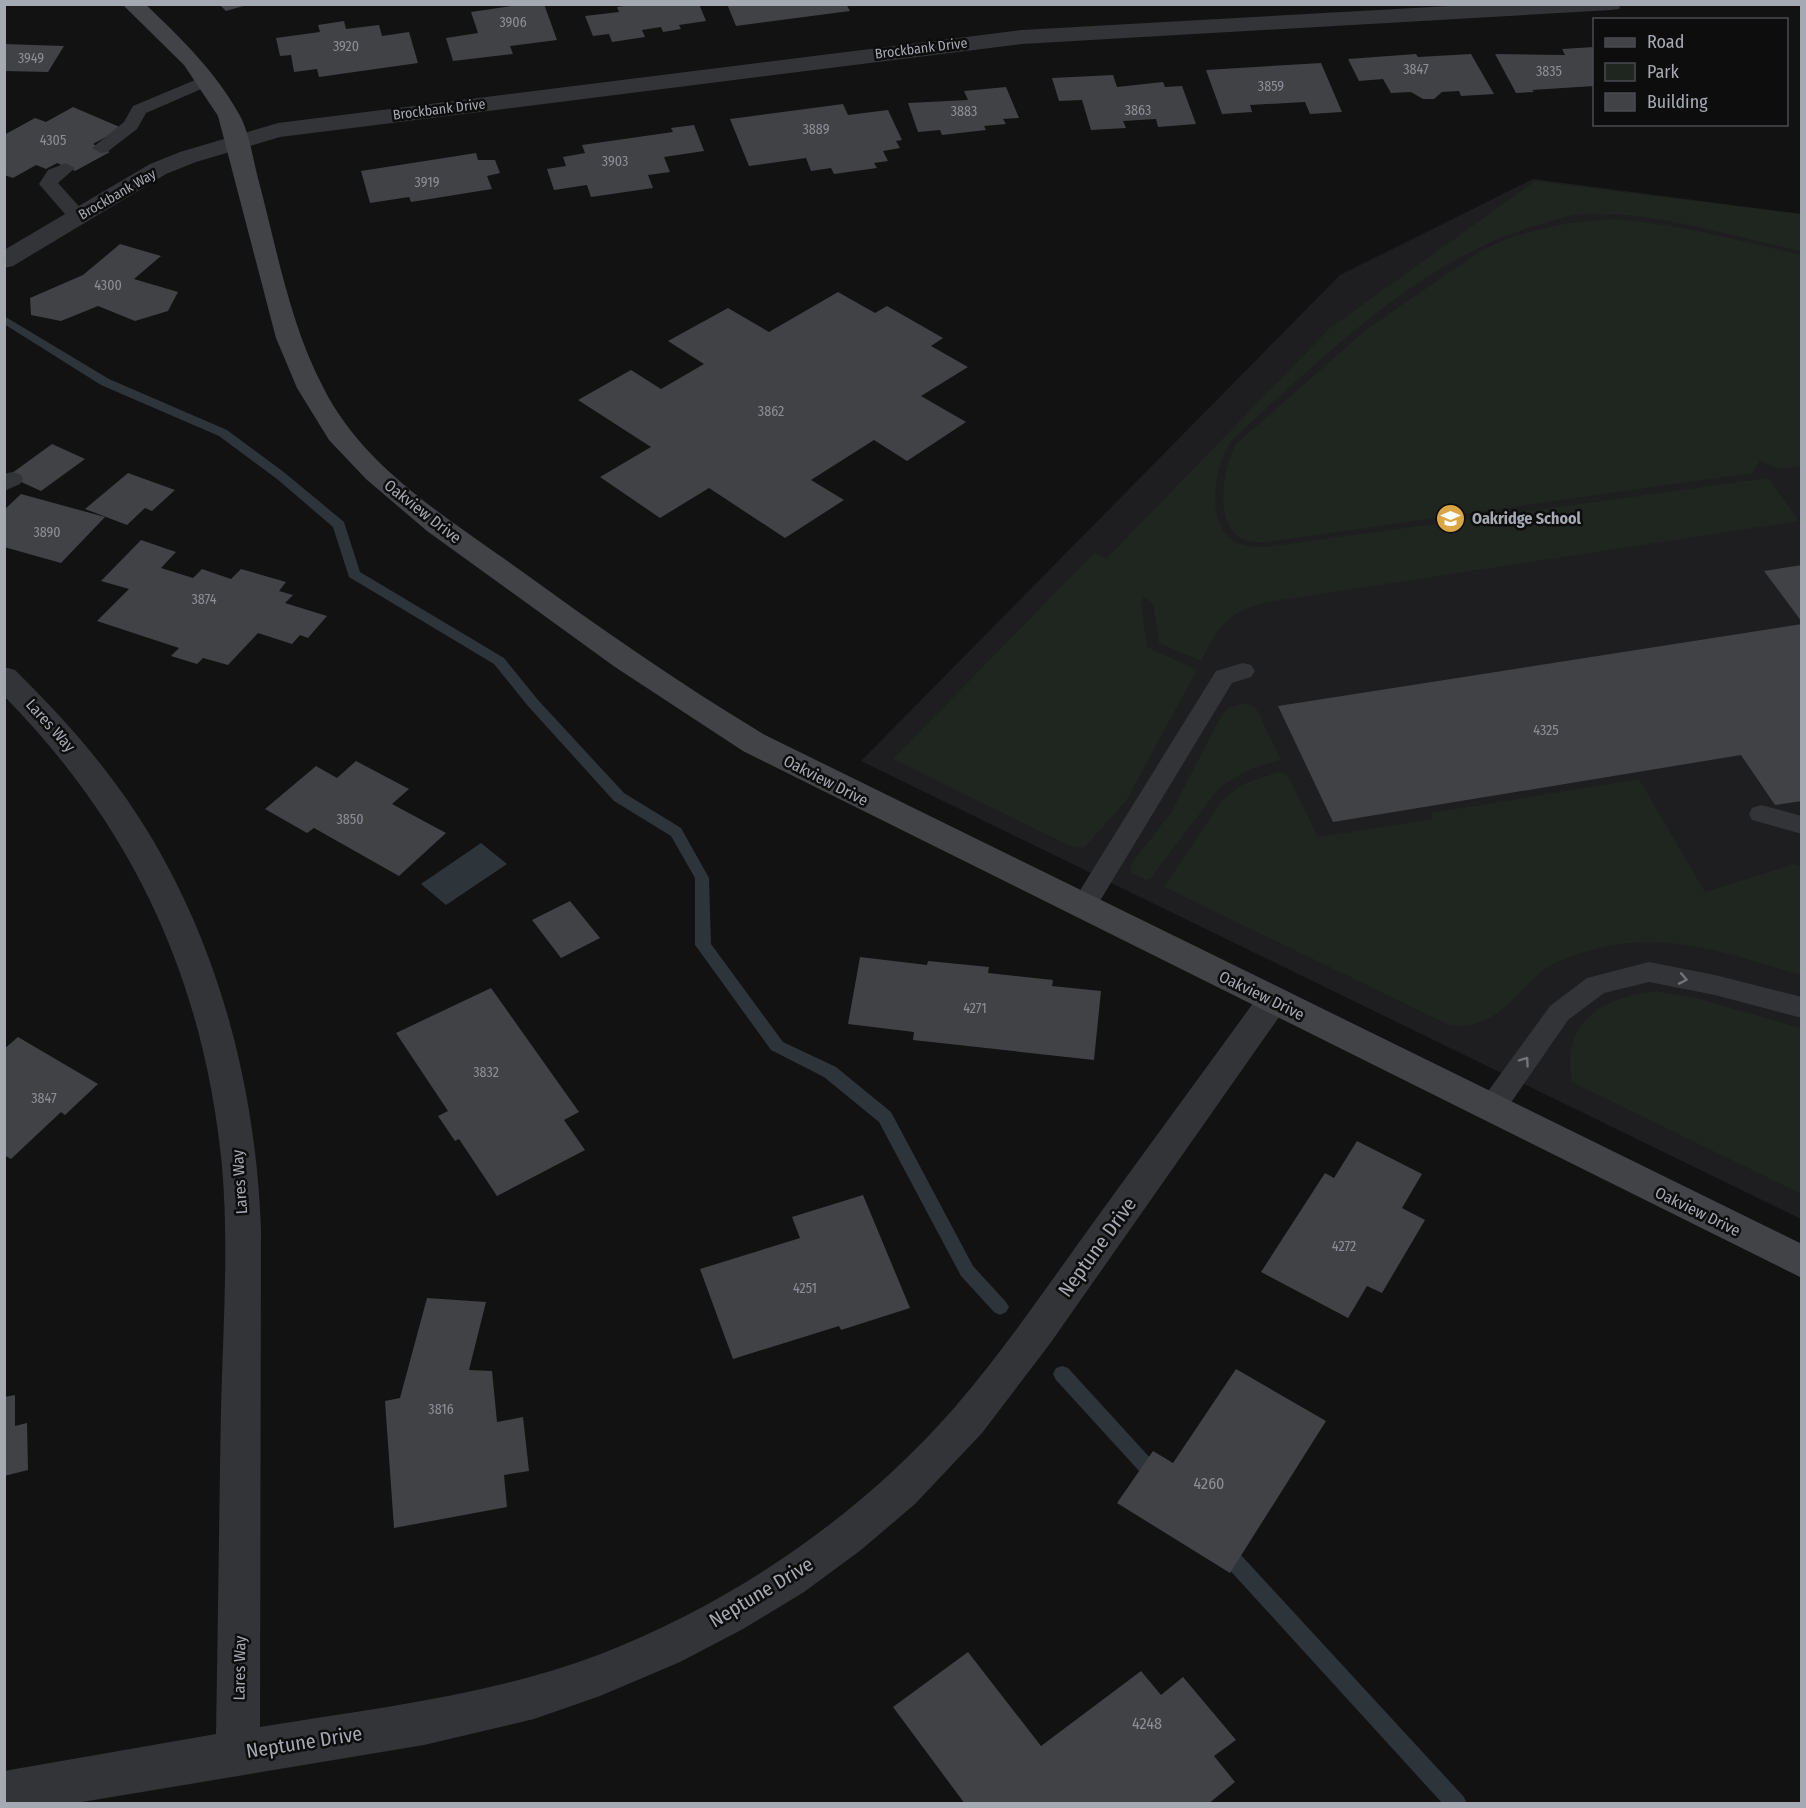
<svg xmlns="http://www.w3.org/2000/svg" width="1806" height="1808" font-family="'Fira Sans Condensed',sans-serif">
	<style>
		.built { fill: #1e1e20 }
		.green { fill: #1f251f }
		.water { fill: #2d343a }
		.lines { fill: none; stroke-linecap: round; stroke-linejoin: round }
		.stream { fill: #2d343a; fill-rule: evenodd }
		.building { fill: #414246 }
		.lane { fill: #333437; fill-rule: evenodd }
		.street { fill: #333437; fill-rule: evenodd }
		.secondary { fill: #414347; fill-rule: evenodd }
		.oneway { stroke: #72747b }
		.labels { text-anchor: middle; stroke-width: 5; stroke-linejoin: round; paint-order: stroke }
		.number-label { font-size: 14px; fill: #8c8f97 }
		.far-street-label { font-size: 14px; fill: #a5a9b2; stroke: #0d0d0e }
		.street-label { font-size: 16px; fill: #a5a9b2; stroke: #0d0d0e }
		.poi-label { font-size: 16px; font-weight: bold; fill: #a5a9b2; stroke: #0d0d0e; text-anchor: start }
		.near-number-label { font-size: 16px; fill: #8c8f97 }
		.near-street-label { font-size: 20px; fill: #a5a9b2; stroke: #0d0d0e }
	</style>
	<rect width="100%" height="100%" fill="#121213"/>
	<!-- built -->
	<path class="built" d="M1533 179 1801 214V1219L861 761 1340 275Z"/>
	<!-- green -->
	<path class="green" d="M1535 181 1801 214V251C1729 236 1657 211 1582 214 1569 215 1555 220 1542 224 1424 255 1320 360 1231 441 1215 465 1204 523 1234 541 1244 547 1256 547 1267 547L1768 478 1799 521 1268 602C1228 611 1219 627 1201 661L1159 643 1153 604 1144 597 1141 602 1147 647 1197 670 1126 801 1085 847 1074 848 893 759 1095 552 1106 559 1330 328Z
		M1610 219C1676 223 1738 240 1801 255V466L1780 469 1760 461 1752 473 1266 542C1255 542 1243 542 1235 534 1215 513 1224 466 1236 444L1367 329 1482 250 1514 236 1568 223Z
		M1248 703 1256 708 1281 760 1250 769 1220 787 1151 878 1146 880 1130 872 1132 863 1172 811 1221 716 1229 707Z
		M1279 772 1288 776 1318 837 1433 819 1430 813 1639 779 1705 892 1794 864 1801 866V975C1735 956 1670 931 1600 948 1583 952 1559 959 1545 969 1512 994 1495 1034 1447 1024L1164 887 1223 799 1243 784Z
		M1654 991 1696 998 1801 1028V1194L1572 1082C1561 1021 1600 999 1654 991Z"/>
	<!-- water -->
	<path class="water" d="M481 843 507 864 446 905 421 884Z"/>
	<g class="lines">
		<!-- stream -->
		<path class="stream" d="M4 316 109 379 227 430 285 473 344 522 360 572 504 658 538 700 624 793 681 828 709 878 711 944 783 1042 836 1067 891 1112 973 1266 1006 1302 1009 1307 1006 1312 1000 1315 994 1312 961 1276 879 1122 824 1077 771 1050 698 949 695 945V878L671 836 614 801 528 706 494 664 349 577 333 527 277 479 219 436 101 385 4 324Z
			M1062 1366 1068 1368 1163 1472 1166 1478 1163 1484 1157 1486 1151 1484 1056 1380 1053 1374 1056 1368Z
			M1222 1539 1229 1542 1464 1797 1467 1804H1443L1215 1554 1213 1548 1215 1542Z"/>
	</g>
	<!-- building -->
	<path class="building" d="M219 4H247V5L226 11Z
		M526 4H544L557 40 510 46 513 54 453 61 446 38 478 33 471 12Z
		M638 4H699L706 21 679 25 681 29 663 32 661 27 642 30 645 37 612 42 609 34 593 36 585 16 619 12 617 7Z
		M727 4H846L850 11 736 26Z
		M344 21 346 29 379 25 382 36 409 32 418 63 319 77 317 69 294 72 291 55 280 56 276 38 320 32 318 25Z
		M4 44 64 46 48 72 4 71Z
		M1594 47V86L1532 90 1534 92 1516 93 1495 54 1565 55 1562 49Z
		M1416 54 1418 57 1471 54 1494 94 1461 96 1459 91 1442 92 1434 99H1423L1411 92 1391 93 1383 79 1359 81 1348 59Z
		M1321 63 1342 112 1310 114 1305 102 1250 105 1252 112 1222 114 1206 70Z
		M1113 75 1117 87 1163 82 1165 87 1182 86 1196 124 1158 127 1156 119 1123 121 1126 128 1091 130 1082 100 1059 101 1052 78Z
		M1006 87 1019 118 1003 119 1006 124 984 126 986 130 942 135 940 130 918 132 908 103 968 100 964 91Z
		M843 104 848 115 888 110 902 140 896 141 900 148 883 151 888 161 874 163 877 168 834 174 831 168 811 171 806 158 749 166 730 119Z
		M73 107 122 128 93 144 110 152 75 171 57 163 46 169 36 165 13 178 4 175V135L35 118 46 122Z
		M694 125 704 151 664 157 670 172 648 175 653 188 591 197 587 185 554 190 547 169 566 166 563 157 585 153 582 145 673 132 671 128Z
		M476 153 478 160H495L500 173 487 176 492 189 411 202 409 197 370 203 361 171Z
		M120 244 161 256 134 279 178 292 168 311 135 321 98 306 61 321 31 315 30 298 83 275Z
		M838 292 875 313 887 306 943 338 931 346 968 367 921 396 966 422 907 461 874 440 811 480 844 500 785 538 709 488 660 518 600 477 651 447 578 400 631 370 661 389 704 364 668 341 728 308 769 332Z
		M52 444 85 459 41 491 8 476Z
		M128 473 175 490 152 511 145 508 127 525 85 509Z
		M21 494 105 517 61 563 4 547V510Z
		M141 540 176 552 161 568 193 578 202 569 231 579 241 569 286 582 279 591 293 595 285 603 327 616 308 638 300 635 292 644 258 633 228 665 203 658 197 664 171 656 179 648 97 621 129 589 101 581Z
		M1802 565V622L1764 571Z
		M1802 624V801L1775 805 1741 755 1333 822 1278 706Z
		M356 761 409 789 392 804 446 833 399 876 314 828 307 833 265 809 316 766 337 778Z
		M570 901 600 938 561 958 532 920Z
		M860 957 927 965 928 961 989 967 988 973 1053 980 1052 986 1101 991 1094 1060 913 1040 914 1032 848 1024Z
		M491 988 579 1112 564 1120 585 1150 497 1196 459 1139 455 1141 438 1116 448 1111 396 1033Z
		M18 1037 98 1084 65 1115 61 1112 11 1159 4 1155V1049Z
		M1357 1141 1422 1174 1402 1208 1425 1220 1382 1293 1367 1286 1348 1318 1261 1272 1325 1173 1334 1178Z
		M863 1195 910 1308 841 1330 839 1326 733 1359 700 1269 800 1238 792 1217Z
		M427 1298 486 1302 469 1370 492 1371 497 1422 523 1417 529 1471 504 1475 507 1507 394 1528 385 1401 400 1398Z
		M1236 1369 1326 1421 1230 1573 1117 1503 1153 1451 1173 1463Z
		M15 1395V1426L27 1423 28 1470 4 1476V1397Z
		M968 1652 1041 1746 1141 1671 1161 1695 1183 1677 1236 1740 1214 1756 1235 1782 1208 1804H965L893 1707Z"/>
	<g class="lines">
		<!-- lane -->
		<path class="lane" d="M207 75 216 80 213 84 146 113 137 129 107 152 101 153 92 148 124 122 133 106Z
			M66 163 75 168 58 183 85 213 87 217 85 221H71L39 184 48 170Z
			M12 472 20 474 23 479 20 484 4 491V474Z
			M1243 663 1251 665 1255 671 1251 677 1232 683 1092 914 1083 917 1074 914 1070 907 1074 900 1216 671Z
			M1761 805 1802 816V834L1752 820 1749 814 1752 808Z
			M1649 962 1715 975 1802 997V1018L1715 995 1649 982 1604 993 1568 1020 1501 1117 1491 1120 1481 1117 1477 1109 1481 1101 1550 1006 1587 978Z"/>
		<!-- street -->
		<path class="street" d="M1486 4H1621L1619 9 1611 10 1022 44 280 137 196 162 166 174 13 266 4 268V250L150 164 180 152 278 123 1022 30Z
			M4 667 15 670C47 702 78 734 106 771 207 901 255 1066 261 1229L260 1727C374 1708 489 1696 598 1655 733 1603 860 1516 955 1407 1005 1349 1048 1285 1093 1223 1149 1146 1206 1068 1262 991L1274 987 1286 991 1291 1000 1049 1345 982 1433 915 1504 861 1550 804 1592 743 1629 680 1662 600 1696 534 1719 424 1745 70 1804H4V1771L216 1734C218 1626 219 1517 221 1409 223 1328 229 1246 222 1166 204 981 134 828 4 696Z"/>
		<!-- secondary -->
		<path class="secondary" d="M122 4H145C181 38 215 71 239 114 250 133 253 161 259 182 277 250 290 324 323 387 364 469 448 518 520 570 600 628 680 684 765 735L1802 1244V1278L743 751 615 667 427 531 366 479 329 440 297 388 276 338 218 116 184 65Z"/>
	</g>
	<!-- one-way arrows -->
	<defs><path id="oneway-chevron" d="M-2-3.5L2.5 0L-2 3.5" fill="none" stroke-width="1.6" stroke-linecap="round" stroke-linejoin="round" transform="scale(1.5)"/></defs>
	<g class="oneway">
		<use href="#oneway-chevron" transform="translate(1683 979) rotate(11)"/>
		<use href="#oneway-chevron" transform="translate(1525 1061) rotate(-55)"/>
	</g>
	<!-- icons -->
	<defs>
		<symbol id="school-disc" viewBox="-11 -11 22 22"><circle r="9.5" fill="#daa543" stroke="#0d0d0e"/><path d="M0-5L7-2L0 1L-7-2ZM-4 1L0 2.5L4 1V4Q0 6-4 4Z" fill="#fff"/></symbol>
	</defs>
	<g fill-rule="evenodd">
		<use href="#school-disc" x="1434" y="502" width="33" height="33"/>
	</g>
	<g class="labels">
		<!-- number labels -->
		<g class="number-label">
			<text x="513" y="27">3906</text>
			<text x="346" y="51">3920</text>
			<text x="31" y="63">3949</text>
			<text x="1416" y="74">3847</text>
			<text x="1549" y="76">3835</text>
			<text x="1271" y="91">3859</text>
			<text x="1138" y="115">3863</text>
			<text x="964" y="116">3883</text>
			<text x="816" y="134">3889</text>
			<text x="53" y="145">4305</text>
			<text x="615" y="166">3903</text>
			<text x="427" y="187">3919</text>
			<text x="108" y="290">4300</text>
			<text x="771" y="416">3862</text>
			<text x="47" y="537">3890</text>
			<text x="204" y="604">3874</text>
			<text x="1546" y="735">4325</text>
			<text x="350" y="824">3850</text>
			<text x="975" y="1013">4271</text>
			<text x="486" y="1077">3832</text>
			<text x="44" y="1103">3847</text>
			<text x="1344" y="1251">4272</text>
			<text x="805" y="1293">4251</text>
			<text x="441" y="1414">3816</text>
		</g>
		<!-- far-street labels -->
		<g class="far-street-label">
			<text transform="translate(921 48) rotate(-7)" y="5">Brockbank Drive</text>
			<text transform="translate(439 109) rotate(-7)" y="5">Brockbank Drive</text>
			<text transform="translate(117 194) rotate(-30)" y="5">Brockbank Way</text>
		</g>
		<!-- street labels -->
		<g class="street-label">
			<text transform="translate(423 511) rotate(38)" y="6">Oakview Drive</text>
			<text transform="translate(51 725) rotate(48)" y="6">Lares Way</text>
			<text transform="translate(826 780) rotate(27)" y="6">Oakview Drive</text>
			<text transform="translate(1262 995) rotate(26)" y="6">Oakview Drive</text>
			<text transform="translate(239 1182) rotate(-94)" y="6">Lares Way</text>
			<text transform="translate(1698 1211) rotate(26)" y="6">Oakview Drive</text>
			<text transform="translate(239 1668) rotate(-89)" y="6">Lares Way</text>
		</g>
		<!-- poi labels -->
		<g class="poi-label">
			<text x="1472" y="524">Oakridge School</text>
		</g>
		<!-- near-number labels -->
		<g class="near-number-label">
			<text x="1209" y="1489">4260</text>
			<text x="1147" y="1729">4248</text>
		</g>
		<!-- near-street labels -->
		<g class="near-street-label">
			<text transform="translate(1097 1247) rotate(-54)" y="7">Neptune Drive</text>
			<text transform="translate(761 1592) rotate(-31)" y="7">Neptune Drive</text>
			<text transform="translate(304 1742) rotate(-9)" y="7">Neptune Drive</text>
		</g>
	</g>
	<!-- border -->
	<rect width="1806" height="1808" fill="none" stroke="#a5a9b2" stroke-width="12"/>
	<!-- legend -->
	<rect x="1593" y="18" width="195" height="108" fill="#0d0d0e" stroke="#4a4b50" stroke-width="1.5"/>
	<rect x="1605" y="38" width="30" height="9" fill="#414347" stroke="#4a4b50" stroke-width="1.5"/>
	<text x="1647" y="48" font-size="18" fill="#a5a9b2">Road</text>
	<rect x="1605" y="63" width="30" height="18" fill="#1f251f" stroke="#4a4b50" stroke-width="1.5"/>
	<text x="1647" y="78" font-size="18" fill="#a5a9b2">Park</text>
	<rect x="1605" y="93" width="30" height="18" fill="#414246" stroke="#4a4b50" stroke-width="1.5"/>
	<text x="1647" y="108" font-size="18" fill="#a5a9b2">Building</text>
</svg>
